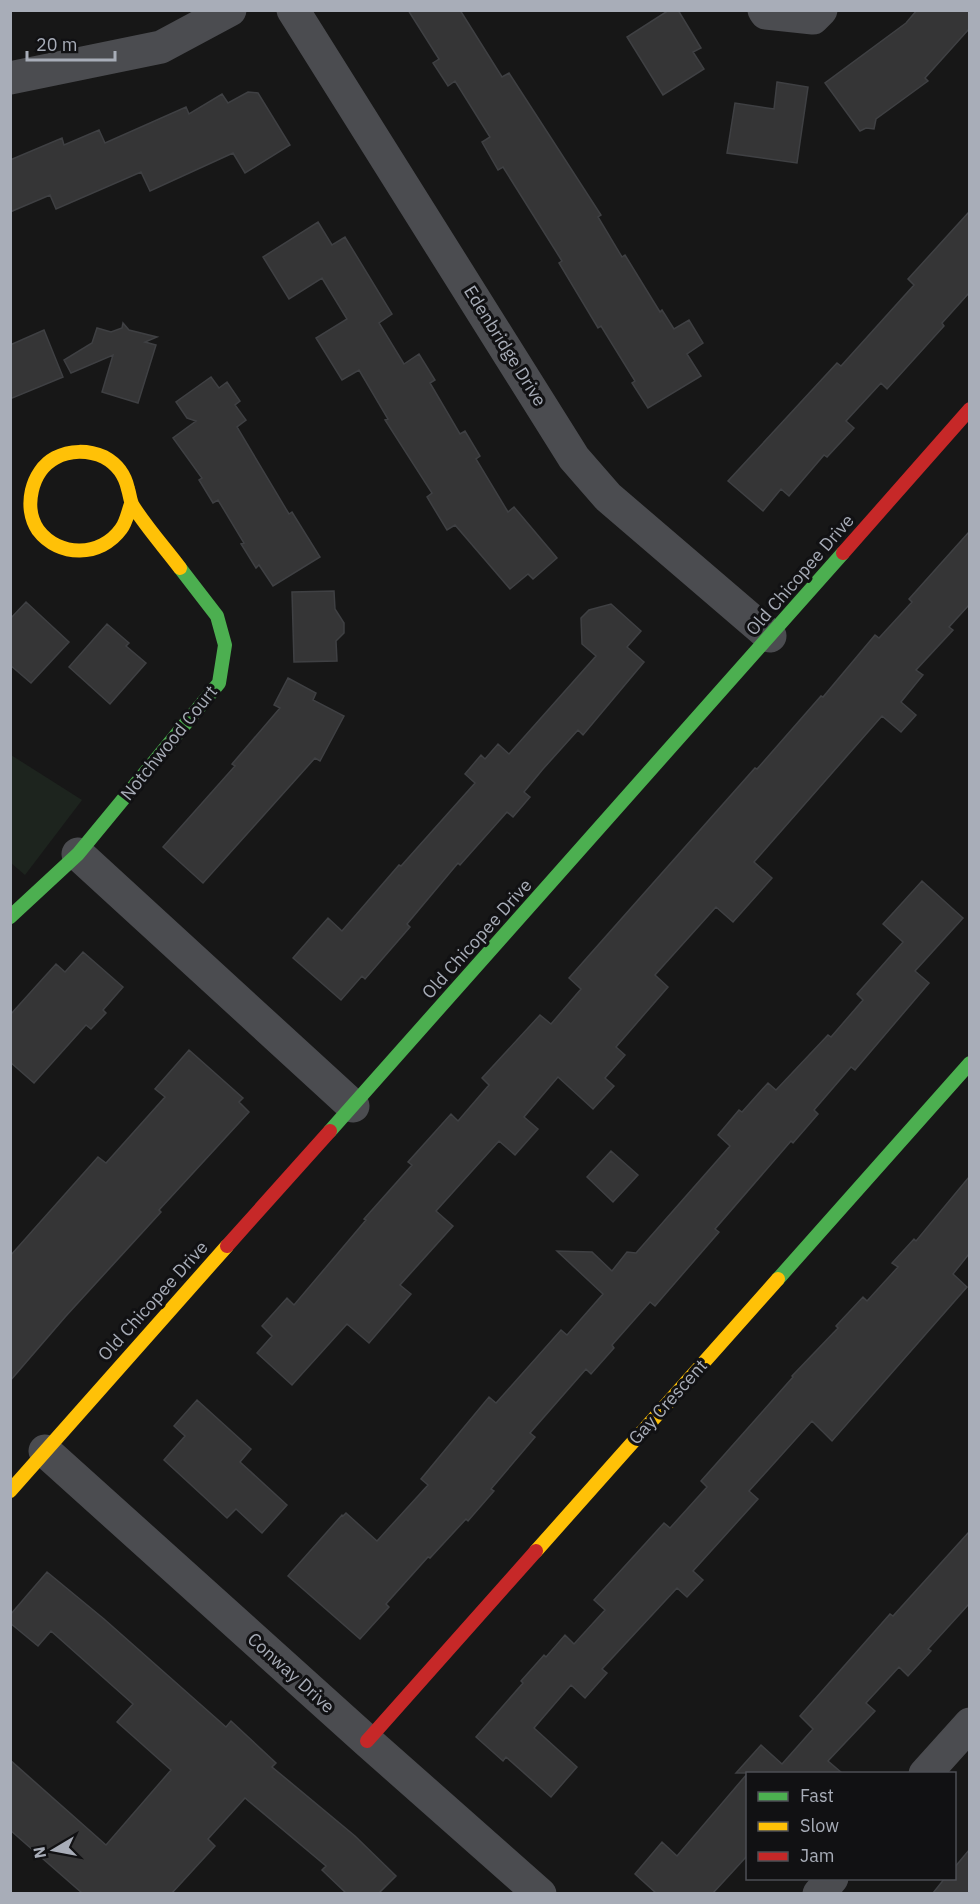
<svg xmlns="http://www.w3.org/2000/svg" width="980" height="1904" font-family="'IBM Plex Sans',sans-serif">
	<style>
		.green { fill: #1d241e }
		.building { fill: #353536; stroke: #3f4043; stroke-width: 1.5 }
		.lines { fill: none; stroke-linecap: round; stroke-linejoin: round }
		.street { stroke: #4b4c50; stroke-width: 33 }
		.fast { stroke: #4caf50; stroke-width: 14 }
		.slow { stroke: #ffc107; stroke-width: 14 }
		.jam { stroke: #c62828; stroke-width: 14 }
		.labels { text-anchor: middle; stroke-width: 6; stroke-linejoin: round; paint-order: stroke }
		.street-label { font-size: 18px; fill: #a8adb8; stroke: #111113 }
	</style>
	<rect width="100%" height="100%" fill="#171717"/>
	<!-- green -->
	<path class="green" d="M11 755 82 800 25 875 11 863Z"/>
	<!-- building -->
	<path class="building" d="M408 10H460L502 77 509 73 601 215 598 217 622 257 625 255 660 312 662 310 674 329 689 320 703 343 687 354 701 376 648 408 632 383 635 381 601 326 598 328 559 263 562 261 503 167 498 170 482 142 490 137 455 81 448 86 433 63 439 59Z
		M669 10H678L701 48 693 52 704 69 663 95 627 37Z
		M917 10H969V29L925 78 928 81 876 119 874 129 866 128 860 131 825 83 906 23Z
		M777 82 808 87 797 163 727 153 735 103 774 109Z
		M248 92 258 93 290 145 245 173 233 153 150 191 141 172 56 209 50 195 10 212V160L62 138 64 145 99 130 105 143 186 107 189 114 222 94 228 103Z
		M969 212V293L942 323 944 326 887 389 881 383 846 421 854 428 827 457 824 455 789 496 781 489 763 511 728 481 837 363 841 366 914 285 908 279Z
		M318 222 332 245 345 237 392 314 379 323 404 364 419 354 435 380 430 383 460 434 465 431 480 456 476 459 508 512 514 507 557 558 533 579 528 574 510 589 455 525 447 530 427 497 432 493 385 420 388 419 359 370 342 380 316 338 347 319 322 278 289 299 263 257Z
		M123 323 129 330 157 337 145 342 156 345 138 403 102 392 113 355 71 373 64 360 92 343 97 328 111 332 122 328Z
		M44 330 63 377 10 399V345Z
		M211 377 219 388 227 382 240 401 235 405 246 420 237 427 289 514 292 512 320 557 273 586 259 565 256 568 241 544 244 543 218 500 213 503 199 480 202 478 173 438 196 421 187 418 176 402Z
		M969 532V605L949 627 953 630 916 670 923 675 901 702 916 715 901 732 882 716 754 862 772 878 733 922 716 907 655 975 668 987 616 1047 625 1055 605 1078 614 1086 593 1109 558 1077 524 1117 538 1129 515 1155 499 1141 436 1211 453 1226 400 1285 411 1294 369 1343 347 1324 292 1385 257 1353 272 1336 262 1326 287 1298 294 1305 366 1220 364 1219 412 1165 408 1162 451 1114 458 1121 489 1085 482 1078 540 1015 551 1024 581 989 569 978 755 768 757 769 821 696 823 697 875 635 879 638 912 602 909 599Z
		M334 591 335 609 344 623V633L336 641 337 661 294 662 292 592Z
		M26 602 69 642 31 683 10 665V619Z
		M611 604 641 631 627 647 644 662 583 735 578 730 543 769 524 792 530 797 513 817 507 812 460 865 458 863 407 924 410 927 365 979 362 976 341 1000 293 958 328 918 342 931 399 865 401 866 475 783 465 774 481 755 485 759 498 744 509 754 596 656 582 644 581 618 589 610Z
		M107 624 129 643 126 646 146 663 110 704 69 667Z
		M288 678 316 693 313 700 344 716 320 761 315 758 203 883 163 847 235 766 232 764 280 708 274 705Z
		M922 881 963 918 915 971 929 983 855 1070 851 1067 814 1110 818 1114 793 1143 791 1141 715 1229 719 1232 655 1306 650 1302 612 1345 614 1348 591 1374 586 1369 530 1433 535 1437 491 1489 494 1491 468 1521 466 1519 430 1558 428 1557 386 1604 389 1607 360 1639 288 1576 342 1515 343 1516 346 1513 377 1541 428 1485 421 1479 489 1397 496 1403 561 1330 567 1335 603 1294 557 1251 592 1252 612 1271 627 1252 636 1253 730 1146 718 1135 739 1110 742 1112 768 1083 776 1090 828 1035 831 1037 863 1000 857 994 903 942 883 924Z
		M83 952 123 987 103 1010 106 1013 91 1029 86 1025 34 1083 10 1062V1015L56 964 65 972Z
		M189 1050 243 1098 239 1102 249 1112 159 1210 161 1212 66 1316 10 1381V1256L98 1157 106 1163 165 1097 155 1089Z
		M611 1151 638 1175 613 1202 587 1177Z
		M969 1177V1254L953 1274 967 1287 832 1441 812 1421 749 1491 758 1499 693 1571 703 1580 687 1597 677 1588 602 1669 607 1673 585 1698 571 1685 534 1728 577 1767 551 1797 506 1757 503 1761 476 1737 523 1683 521 1681 544 1655 546 1657 565 1635 574 1644 605 1610 594 1600 664 1523 670 1528 707 1487 701 1481 793 1377 792 1376 838 1328 836 1326 863 1297 867 1301 898 1267 892 1263 914 1239 916 1241Z
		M197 1400 251 1449 240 1462 287 1505 262 1533 236 1509 227 1518 164 1460 185 1436 174 1426Z
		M969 1532V1604L928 1649 931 1651 908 1676 899 1667 866 1703 875 1711 828 1761 842 1773H736L761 1745 782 1764 813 1729 800 1716 890 1614 893 1616Z
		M47 1572 104 1619 226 1727 231 1721 276 1763 272 1767 355 1836 396 1876 379 1893H346L322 1870 326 1866 245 1798 208 1839 215 1846 172 1893H82L10 1830V1760L106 1845 171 1770 117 1722 133 1704 51 1631 38 1646 10 1623V1615Z
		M747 1774V1856L713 1893H656L635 1874 662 1842 677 1856Z
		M969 1850V1893H933L945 1878H954V1868Z"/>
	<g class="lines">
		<!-- street -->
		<path class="street" d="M293 10 574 458 608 497 770 636
			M764 10 766 13 813 18 821 10
			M10 78 161 47 230 10
			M78 854 353 1106
			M45 1451 367 1741 540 1894
			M925 1774 970 1724
			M819 1894 832 1878"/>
		<!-- fast -->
		<path class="fast" d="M10 917 78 854 219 683 225 645 217 616 180 568
			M330 1131 843 553
			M778 1279 970 1063"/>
		<!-- slow -->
		<path class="slow" d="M131 504C128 512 126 523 121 529 101 557 59 558 38 530 23 508 31 471 55 458 70 450 88 450 104 457 117 464 125 475 128 489 130 495 130 501 133 506 147 528 165 548 180 568
			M10 1491 227 1246
			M536 1551 778 1279"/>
		<!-- jam -->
		<path class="jam" d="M843 553 970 409
			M227 1246 330 1131
			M367 1741 536 1551"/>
	</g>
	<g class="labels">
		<!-- street labels -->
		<g class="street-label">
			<text transform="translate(505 346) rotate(58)" y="6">Edenbridge Drive</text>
			<text transform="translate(800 575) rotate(-49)" y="6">Old Chicopee Drive</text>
			<text transform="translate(169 743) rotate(-51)" y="6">Notchwood Court</text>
			<text transform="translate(477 939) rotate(-48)" y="6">Old Chicopee Drive</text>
			<text transform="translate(153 1301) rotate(-48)" y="6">Old Chicopee Drive</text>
			<text transform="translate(668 1402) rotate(-48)" y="6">Gay Crescent</text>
			<text transform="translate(291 1673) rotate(42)" y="6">Conway Drive</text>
		</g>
	</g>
	<!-- border -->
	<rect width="980" height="1904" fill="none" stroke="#a8adb8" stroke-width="24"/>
	<!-- legend -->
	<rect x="746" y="1772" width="210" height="108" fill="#111113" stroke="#4d4f55" stroke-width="1.5"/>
	<rect x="758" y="1792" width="30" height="9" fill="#4caf50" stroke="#4d4f55" stroke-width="1.5"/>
	<text x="800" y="1802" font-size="18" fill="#a8adb8">Fast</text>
	<rect x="758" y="1822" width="30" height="9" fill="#ffc107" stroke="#4d4f55" stroke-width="1.5"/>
	<text x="800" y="1832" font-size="18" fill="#a8adb8">Slow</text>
	<rect x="758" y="1852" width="30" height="9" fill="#c62828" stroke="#4d4f55" stroke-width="1.5"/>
	<text x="800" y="1862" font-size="18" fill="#a8adb8">Jam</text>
	<!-- north arrow -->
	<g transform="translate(54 1850) rotate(260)" stroke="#111113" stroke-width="4.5" paint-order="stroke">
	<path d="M0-4.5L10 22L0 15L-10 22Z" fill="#a8adb8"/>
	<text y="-9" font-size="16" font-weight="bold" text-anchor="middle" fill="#a8adb8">N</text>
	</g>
	<!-- scale -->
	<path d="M27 51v9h88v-9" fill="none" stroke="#a8adb8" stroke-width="3"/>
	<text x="36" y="51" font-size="18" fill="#a8adb8" stroke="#111113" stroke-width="4.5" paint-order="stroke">20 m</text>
</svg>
